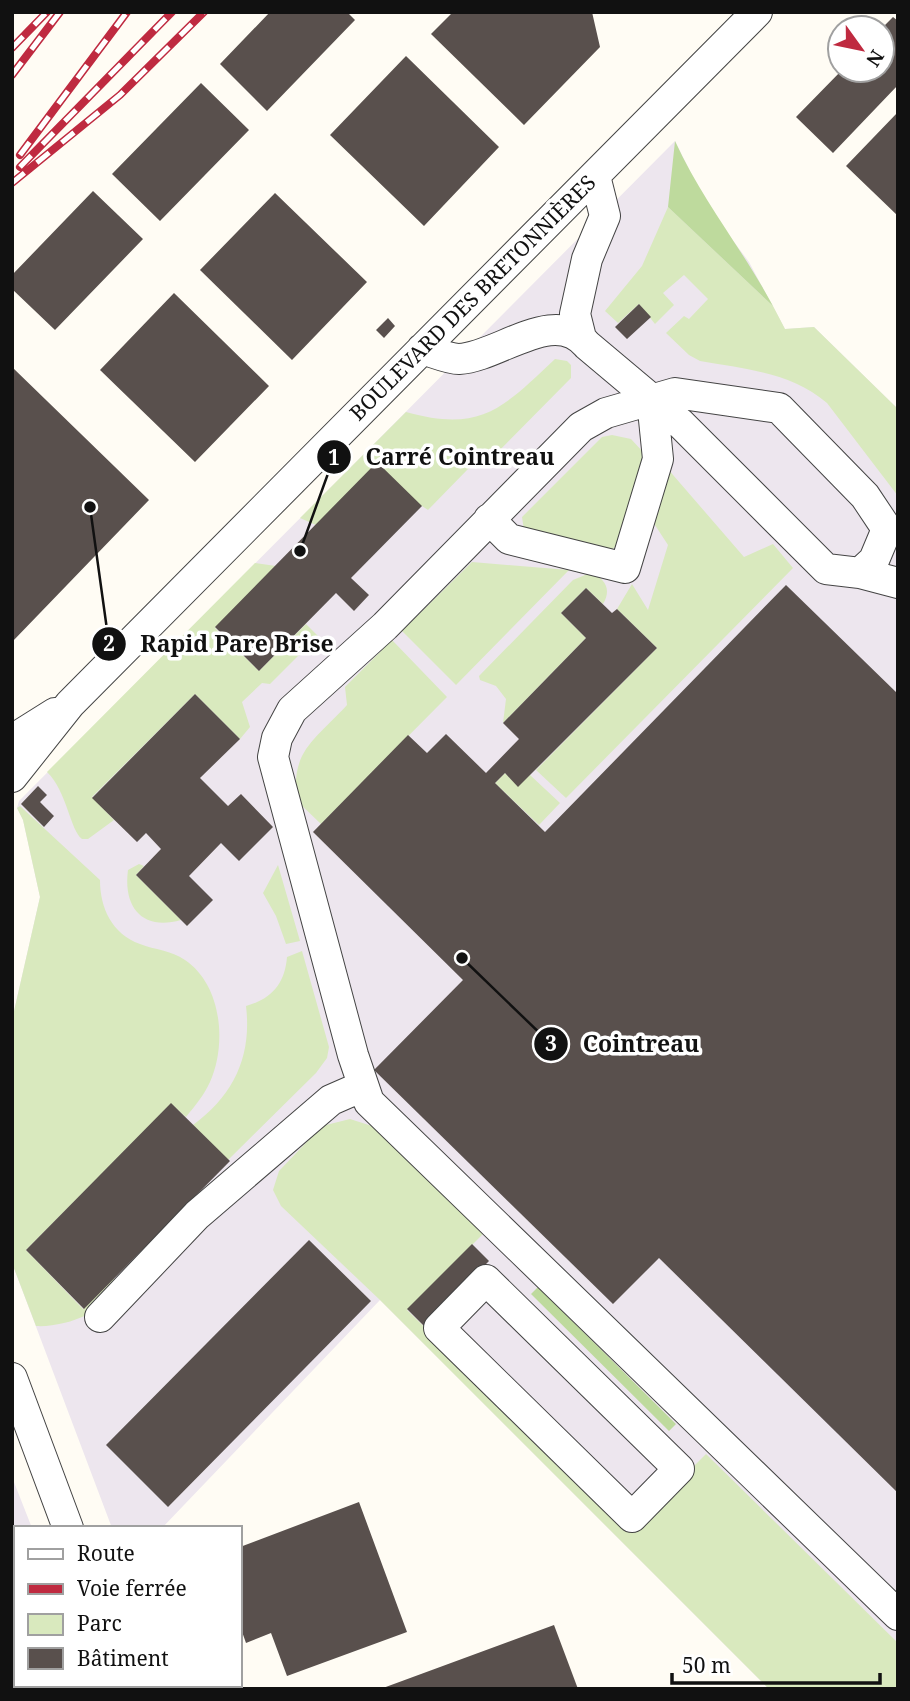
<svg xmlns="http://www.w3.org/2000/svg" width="910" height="1701" font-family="'Noto Serif',serif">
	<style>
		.industrial { fill: #ede6ee }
		.green { fill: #d9e9be }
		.forest { fill: #beda9d }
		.building { fill: #59504d }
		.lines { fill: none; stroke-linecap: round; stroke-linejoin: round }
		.minor-casing { stroke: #444; stroke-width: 32 }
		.minor { stroke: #fff; stroke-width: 30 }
		.rail-casing { stroke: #bf2a40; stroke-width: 8 }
		.rail { stroke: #fff; stroke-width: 5; stroke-dasharray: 16; stroke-linecap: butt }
		.labels { text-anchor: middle; stroke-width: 7; stroke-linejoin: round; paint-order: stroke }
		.street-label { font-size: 21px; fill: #111; stroke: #fff }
		.leader { fill: none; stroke: #111; stroke-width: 2.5 }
		.callout-dot { fill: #111; stroke: #fff; stroke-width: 2.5 }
		.mark-label { font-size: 21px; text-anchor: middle; font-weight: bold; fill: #fff }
		.callout-label { font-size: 23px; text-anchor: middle; font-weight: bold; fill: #111; stroke: #fff; stroke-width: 7; stroke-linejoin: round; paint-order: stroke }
	</style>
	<rect width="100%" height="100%" fill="#fffcf4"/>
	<!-- industrial -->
	<path class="industrial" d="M675 141 708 207 749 262 785 329 814 327 898 409V1689H769L380 1300 162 1528H112L12 1263V1020L40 897 23 820 17 808 19 801Z
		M12 1477 32 1528H16V1685H92L94 1689H12Z"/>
	<!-- green -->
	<path class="green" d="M668 207 773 306 785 329 814 327 898 409V496L827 403C791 372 745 369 700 361L689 355 666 333 684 316 689 319 708 299 684 275 663 293 674 305 655 324 639 304 618 323 605 311 642 266Z
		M555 359 567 361 571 365V378L490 460 468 469 428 510 422 506 316 525 300 518 406 412C481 433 503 408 555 359Z
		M612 435 631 439 644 453 618 545 608 552 524 530 522 517 602 437Z
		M667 468 744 557 773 544 793 568 566 798 536 770 657 648 617 609 632 584 648 610 668 545 653 522Z
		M472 562 569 570 456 685 402 631Z
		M255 563 276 566 215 628 259 671 306 624 318 636 270 684 262 683 242 702 250 727 240 739 195 694 92 797 114 820 88 839H82C70 830 67 791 47 772Z
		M590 573C605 578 612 589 603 604L586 588 561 613 586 638 503 723 506 699 496 686 480 680 479 676 573 580Z
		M392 640 447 697 321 824 297 801C290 751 315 740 347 705L345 687Z
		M505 773 518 786 530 775 560 803 539 825 495 783Z
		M20 806 100 880C100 908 112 934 140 944 155 950 171 950 185 960 222 985 227 1044 210 1082 204 1095 195 1106 186 1117L171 1104 26 1250 83 1309 114 1278C116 1311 64 1328 36 1326L12 1263V1020L40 897 23 820 17 808Z
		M139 864 144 866 136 875 181 920C142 931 123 907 128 870Z
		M278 865 300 941 286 944 276 916 263 893Z
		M302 951 329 1047 327 1058 316 1073 228 1160 193 1125C234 1095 252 1056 246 1006 272 999 285 983 287 957Z
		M350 1119 375 1127 483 1234 407 1310 631 1529 706 1454 898 1643V1689H769L380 1300 281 1206 273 1190 279 1171 322 1126Z"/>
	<!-- forest -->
	<path class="forest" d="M675 141C703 202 742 248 773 306L668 207Z
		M538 1287 676 1424 669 1431 531 1294Z"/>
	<!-- building -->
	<path class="building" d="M270 12H347L355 20 267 111 220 64Z
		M453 12H592L600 47 524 125 431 34Z
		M893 17 898 21V85L833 153 796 117 842 70H882V28Z
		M406 56 499 147 424 226 330 135Z
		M201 83 249 130 160 221 112 174Z
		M898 112V216L846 166Z
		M93 191 143 239 55 330 12 289V275Z
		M275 193 367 282 292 360 200 270Z
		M174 293 269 386 195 462 100 370Z
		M639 304 651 317 627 339 615 327Z
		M388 318 395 326 384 338 376 330Z
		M12 367 149 500 12 642Z
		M377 462 422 506 351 578 369 595 354 611 336 593 259 671 215 627Z
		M786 585 898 694V1493L659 1258 613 1304 374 1070 463 980 313 832 408 735 427 753 446 734 486 773 519 739 503 723 586 638 561 613 586 588 612 613 617 609 657 648 518 787 505 773 495 783 545 832Z
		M195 694 240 739 200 778 228 806 241 794 273 827 239 861 221 843 189 876 213 900 187 926 136 875 161 849 146 833 137 842 92 798Z
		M38 786 47 795 40 802 54 816 44 827 21 804Z
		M171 1103 230 1161 84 1309 26 1250Z
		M309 1240 371 1301 168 1507 106 1445Z
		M472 1244 489 1261 424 1326 407 1309Z
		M359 1502 407 1632 287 1676 271 1633 246 1643 240 1626V1547Z
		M12 1538 16 1547V1590L12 1591Z
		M554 1625 578 1689H383V1688Z
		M16 1635V1685H69L71 1689H12V1636Z"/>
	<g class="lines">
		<defs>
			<path id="minor" d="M581 338 575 314 587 259 605 216 595 176
				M422 349C433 352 448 359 459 359 499 357 555 305 587 345L681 424 826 569 860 573 874 560 887 529 865 496 779 408 675 393 606 413 581 427 385 626 292 710 277 738 273 757 353 1055 369 1102 898 1615
				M489 519 509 539 625 568 658 459 652 400
				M860 573 898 583
				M12 740 55 713
				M12 777 70 704 757 12
				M486 1280 679 1469 632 1517 439 1328Z
				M100 1317 197 1215 331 1100 363 1086
				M12 1378 68 1528
				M127 1685 129 1689"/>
		</defs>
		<!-- minor casing -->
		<use href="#minor" class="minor-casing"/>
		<!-- minor -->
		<use href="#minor" class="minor"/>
		<defs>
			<path id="rail" d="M12 48 47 12
				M12 75 60 12
				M20 155 127 12
				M20 167 172 12
				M12 183 120 95 204 12"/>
		</defs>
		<!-- rail casing -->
		<use href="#rail" class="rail-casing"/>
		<!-- rail -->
		<use href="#rail" class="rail"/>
	</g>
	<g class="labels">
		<!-- street labels -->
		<g class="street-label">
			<text transform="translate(473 298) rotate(-45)" y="7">BOULEVARD DES BRETONNIÈRES</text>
		</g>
	</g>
	<!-- callouts -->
	<path class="leader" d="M300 551L334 457M90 507L109 644M462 958L551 1044"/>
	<g class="callout-dot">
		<circle cx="300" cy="551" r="7"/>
		<circle cx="90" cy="507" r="7"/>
		<circle cx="462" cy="958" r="7"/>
		<circle cx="334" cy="457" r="18"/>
		<circle cx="109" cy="644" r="18"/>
		<circle cx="551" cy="1044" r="18"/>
	</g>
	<g class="mark-label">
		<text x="334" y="465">1</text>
		<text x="109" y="651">2</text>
		<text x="551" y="1051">3</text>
	</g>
	<g class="callout-label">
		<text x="460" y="465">Carré Cointreau</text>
		<text x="237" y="652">Rapid Pare Brise</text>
		<text x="641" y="1052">Cointreau</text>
	</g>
	<!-- border -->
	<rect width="910" height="1701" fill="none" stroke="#111111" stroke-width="28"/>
	<!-- legend -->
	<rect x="14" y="1526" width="228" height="161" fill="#ffffff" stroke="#a0a0a0" stroke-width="2"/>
	<rect x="28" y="1549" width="35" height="10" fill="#ffffff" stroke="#a0a0a0" stroke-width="2"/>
	<text x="77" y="1561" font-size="21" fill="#111111">Route</text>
	<rect x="28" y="1584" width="35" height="10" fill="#bf2a40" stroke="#a0a0a0" stroke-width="2"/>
	<text x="77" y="1596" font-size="21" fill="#111111">Voie ferrée</text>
	<rect x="28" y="1614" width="35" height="21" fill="#d9e9be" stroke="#a0a0a0" stroke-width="2"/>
	<text x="77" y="1631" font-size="21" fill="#111111">Parc</text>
	<rect x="28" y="1648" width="35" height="21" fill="#59504d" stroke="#a0a0a0" stroke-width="2"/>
	<text x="77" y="1666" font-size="21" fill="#111111">Bâtiment</text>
	<!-- north arrow -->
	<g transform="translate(861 49) rotate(123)"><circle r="33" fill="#ffffff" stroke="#a0a0a0" stroke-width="2"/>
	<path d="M0-5L12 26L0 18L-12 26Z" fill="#bf2a40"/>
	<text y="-10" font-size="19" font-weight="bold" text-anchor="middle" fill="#111111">N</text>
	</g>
	<!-- scale -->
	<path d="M672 1673v10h208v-10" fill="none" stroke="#111111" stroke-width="3.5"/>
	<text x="682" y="1673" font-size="21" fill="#111111" stroke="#ffffff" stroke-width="5" paint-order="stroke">50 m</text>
</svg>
